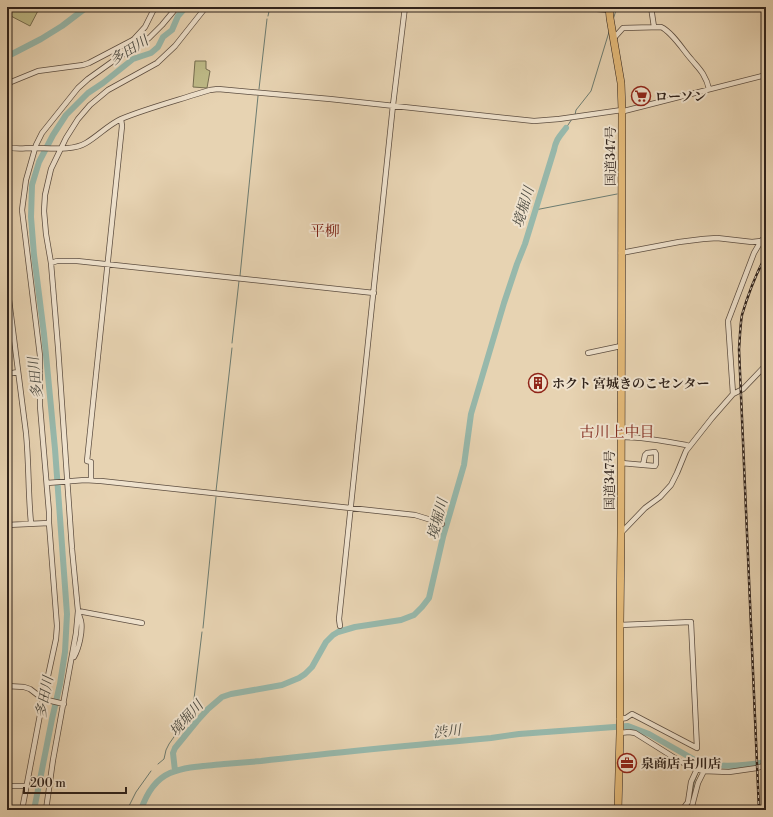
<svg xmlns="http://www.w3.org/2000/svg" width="773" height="817" font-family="'Libre Bodoni','Noto Serif JP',serif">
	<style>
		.green { fill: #beba87; stroke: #766e51 }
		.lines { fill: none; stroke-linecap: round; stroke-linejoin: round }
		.stream { stroke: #6d7c71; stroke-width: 1 }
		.river { stroke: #97b8ab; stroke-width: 6 }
		.minor-casing { stroke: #5d4e41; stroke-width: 6 }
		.highway-casing { stroke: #2f221b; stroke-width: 8 }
		.minor { stroke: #efe2cd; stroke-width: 4.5 }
		.highway { stroke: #e4ba79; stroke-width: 7 }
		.rail-casing { stroke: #2f221b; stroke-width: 2.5 }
		.rail { stroke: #efe2cd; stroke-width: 1; stroke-dasharray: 3; stroke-linecap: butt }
		.labels { text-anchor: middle; stroke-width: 4; stroke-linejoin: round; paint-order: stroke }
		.poi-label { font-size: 13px; font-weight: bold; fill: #2f221b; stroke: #efe2cd; text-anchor: start }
		.street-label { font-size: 13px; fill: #2f221b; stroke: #efe2cd }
		.water-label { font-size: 14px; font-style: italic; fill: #49483f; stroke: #efe2cd }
		.quarter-label { font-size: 15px; fill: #7a1f14; stroke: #efe2cd }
	</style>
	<rect width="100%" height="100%" fill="#e7d3b2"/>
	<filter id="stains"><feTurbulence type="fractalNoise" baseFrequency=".005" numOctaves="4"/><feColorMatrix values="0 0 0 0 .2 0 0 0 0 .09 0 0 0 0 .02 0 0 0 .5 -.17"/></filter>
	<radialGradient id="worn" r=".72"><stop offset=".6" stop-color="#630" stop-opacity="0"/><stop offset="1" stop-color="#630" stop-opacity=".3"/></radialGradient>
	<!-- green -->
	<path class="green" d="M7 7H40L30 26 7 14Z
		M195 61H206V69L210 71 207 88 193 87Z"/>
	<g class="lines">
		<!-- stream -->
		<path class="stream" d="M268 16 270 7
			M613 20 617 7
			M259 89 267 19
			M575 115 576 110 580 105 591 91 609 32
			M566 128 572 119
			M535 210 617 194
			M240 276 258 96
			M232 343 239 281
			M216 491 232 348
			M203 628 216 497
			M191 710 193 707 202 632
			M158 764 164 759 166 750 169 744 183 724 188 721 192 716
			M691 800 694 783 698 772
			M127 810 136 792 151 771"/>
		<!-- river -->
		<path class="river" d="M7 55 12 54 41 39 62 26 87 7
			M175 771 173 753 175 748 197 721 208 709 222 697 231 694 282 685 299 678 305 674 312 667 326 642 333 635 338 632 355 627 401 620 414 615 422 607 429 598 443 537 464 465 471 414 504 303 517 264 525 244 554 150C556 139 560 136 566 128
			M34 810 52 719 60 684 65 652 67 614 55 449 44 334 34 255 31 217 32 185 39 162 53 135 66 115 88 93 103 83 133 59 151 53 158 47 163 37 172 30 178 16 186 7
			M141 810C146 795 154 780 170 773 187 766 206 766 224 764 236 763 248 762 261 761 337 752 414 745 491 738L519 734 628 726 649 734 702 764C723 767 745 766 766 762"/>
		<defs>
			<path id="minor" d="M573 7 609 10
				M651 7 654 27
				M614 38 623 28 661 27C672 32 683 50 691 59 695 64 700 69 703 74 706 79 708 84 709 89
				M7 84 11 82 38 71 83 65 89 63 131 41 134 39 145 27 155 7
				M7 147C17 150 24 148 34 148 49 148 73 151 86 143 98 136 108 125 121 119 145 109 175 101 200 93L210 90 218 89 330 99 534 121 559 119 622 110 624 111 766 75
				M621 253 679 242 703 239 717 238 752 242 761 241
				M51 263 57 261H77L374 293
				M7 284 26 433C29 463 28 493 31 523
				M588 353 621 346
				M7 374 18 372
				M733 394 728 321 754 253 761 241 766 236
				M622 437C644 437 665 441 686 445L689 446
				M621 463 655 466 656 464V454L655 452 647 453 645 455 643 465
				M91 480V462L87 461 122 126 121 119
				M47 483 85 480 101 481 415 515 441 523 442 524
				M7 525 49 523
				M621 533 645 508 660 497 671 485 677 473 686 451 712 418 733 394 743 389 766 365
				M340 626 339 619 393 105 405 7
				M74 657C79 648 83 631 81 621 80 618 79 615 78 611L142 623
				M7 686 24 687 30 689 43 699 64 704
				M619 719 626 718 632 714 697 748 691 622 620 625
				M620 733 629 732 635 733 678 760 693 768 703 771 729 772 757 768 766 765
				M7 786H27
				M22 810 43 699 56 639 57 626 49 523V512L40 406V356L22 210 26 180 36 145 42 133 78 88 88 79 116 59 149 38 162 25 177 7
				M46 810 53 760 76 633 78 611 72 549 58 347 51 263 46 234 44 211 45 195 51 169 66 138 78 119 90 105 108 90 157 63 175 46 206 7
				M682 810 688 802 691 782 697 769
				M691 810 698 783 704 771"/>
			<path id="highway" d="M609 7 610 18 621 83 622 110 621 533 620 625V733L618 810"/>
		</defs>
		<!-- minor casing -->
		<use href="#minor" class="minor-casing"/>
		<!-- highway casing -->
		<use href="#highway" class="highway-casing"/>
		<!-- minor -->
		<use href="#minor" class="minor"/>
		<!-- highway -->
		<use href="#highway" class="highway"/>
		<defs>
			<path id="rail" d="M759 810 739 349C740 338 740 326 742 315 748 294 756 274 766 255"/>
		</defs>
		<!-- rail casing -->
		<use href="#rail" class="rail-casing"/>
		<!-- rail -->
		<use href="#rail" class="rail"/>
	</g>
	<!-- icons -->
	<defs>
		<symbol id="supermarket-ring" viewBox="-11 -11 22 22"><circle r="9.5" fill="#efe2cd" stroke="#8f2418" stroke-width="1.5"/><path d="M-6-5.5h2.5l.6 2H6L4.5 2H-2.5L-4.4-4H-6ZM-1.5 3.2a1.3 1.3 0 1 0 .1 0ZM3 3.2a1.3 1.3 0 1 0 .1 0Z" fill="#8f2418"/></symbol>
		<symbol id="building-ring" viewBox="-11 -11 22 22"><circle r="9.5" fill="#efe2cd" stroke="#8f2418" stroke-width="1.5"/><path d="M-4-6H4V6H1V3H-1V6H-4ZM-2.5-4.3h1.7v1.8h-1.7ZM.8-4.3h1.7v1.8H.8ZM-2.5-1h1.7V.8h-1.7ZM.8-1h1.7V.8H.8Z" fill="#8f2418"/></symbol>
		<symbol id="office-ring" viewBox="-11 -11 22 22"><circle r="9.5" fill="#efe2cd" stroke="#8f2418" stroke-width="1.5"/><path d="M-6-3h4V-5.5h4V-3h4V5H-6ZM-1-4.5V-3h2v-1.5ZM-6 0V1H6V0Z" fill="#8f2418"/></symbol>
	</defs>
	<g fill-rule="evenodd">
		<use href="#supermarket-ring" x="630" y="85" width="22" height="22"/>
		<use href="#building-ring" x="527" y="372" width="22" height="22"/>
		<use href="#office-ring" x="616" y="752" width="22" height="22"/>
	</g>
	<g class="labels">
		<!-- poi labels -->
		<g class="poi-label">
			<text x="655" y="101">ローソン</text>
			<text x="552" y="388">ホクト 宮城きのこセンター</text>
			<text x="641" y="768">泉商店 古川店</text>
		</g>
		<!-- street labels -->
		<g class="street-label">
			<text transform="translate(610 156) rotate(-90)" y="5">国道347号</text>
			<text transform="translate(609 480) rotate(-90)" y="5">国道347号</text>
		</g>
		<!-- water labels -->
		<g class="water-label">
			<text transform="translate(129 50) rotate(-32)" y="5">多田川</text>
			<text transform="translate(523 207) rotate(-73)" y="5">境堀川</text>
			<text transform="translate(35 378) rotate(-96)" y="5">多田川</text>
			<text transform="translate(437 519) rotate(-75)" y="5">境堀川</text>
			<text transform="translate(44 697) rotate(-79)" y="5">多田川</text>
			<text transform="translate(186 718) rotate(-48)" y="5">境堀川</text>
			<text transform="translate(447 731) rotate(-6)" y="5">渋川</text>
		</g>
		<!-- quarter labels -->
		<g class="quarter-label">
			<text x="325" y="236">平柳</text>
			<text x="617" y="437">古川上中目</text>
		</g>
	</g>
	<!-- margin -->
	<rect width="773" height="817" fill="none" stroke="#e7d3b2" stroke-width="24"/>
	<rect x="8" y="8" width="757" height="801" fill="none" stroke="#2f221b" stroke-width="2"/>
	<rect x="12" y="12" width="749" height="793" fill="none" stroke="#2f221b"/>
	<!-- scale -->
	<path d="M24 787v6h102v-6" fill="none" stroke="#2f221b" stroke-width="2"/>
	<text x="30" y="787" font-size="12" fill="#2f221b" stroke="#efe2cd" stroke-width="3" paint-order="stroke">200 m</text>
	<rect width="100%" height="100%" filter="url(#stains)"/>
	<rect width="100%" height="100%" fill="url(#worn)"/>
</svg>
